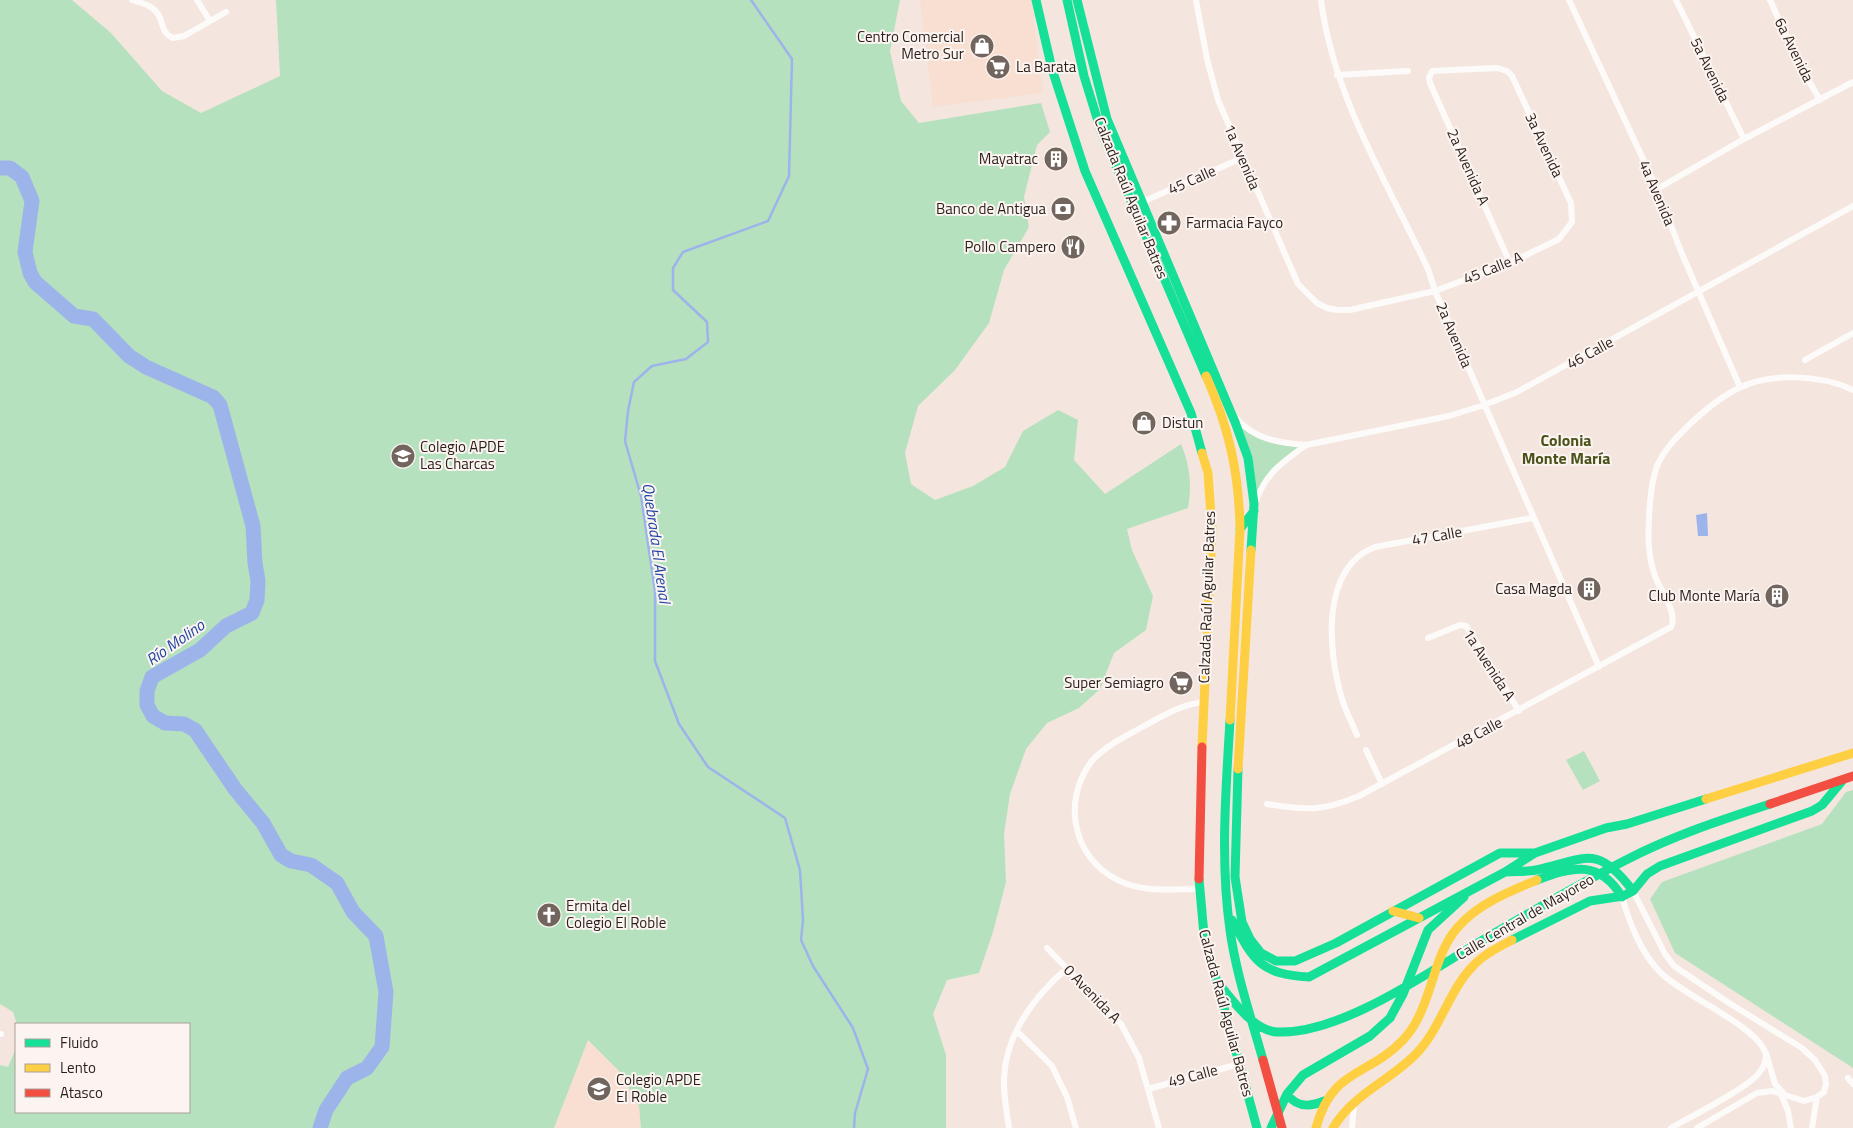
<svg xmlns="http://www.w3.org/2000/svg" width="1853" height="1128" font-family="'Titillium Web',sans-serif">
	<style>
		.built { fill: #f8dfd2 }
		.green { fill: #b6e1be }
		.water { fill: #9db4eb }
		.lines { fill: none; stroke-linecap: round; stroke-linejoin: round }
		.stream { stroke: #9db4eb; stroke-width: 2.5 }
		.river { stroke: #9db4eb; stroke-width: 15 }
		.street { stroke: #fdfbfa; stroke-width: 6 }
		.fast { stroke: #16e098; stroke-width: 9 }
		.slow { stroke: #ffcf43; stroke-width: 9 }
		.jam { stroke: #f24e42; stroke-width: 9 }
		.labels { text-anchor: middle; stroke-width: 4; stroke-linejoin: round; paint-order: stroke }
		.poi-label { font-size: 15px; fill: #2b1f18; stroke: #fbf4f1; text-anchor: end }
		.street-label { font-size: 15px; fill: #2b1f18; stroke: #fbf4f1 }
		.neighbourhood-label { font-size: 16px; font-weight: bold; fill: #4a5219; stroke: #fbf4f1 }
		.water-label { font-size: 16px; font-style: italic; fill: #2046a4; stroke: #fbf4f1 }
	</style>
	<rect width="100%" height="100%" fill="#f4e6de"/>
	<!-- built -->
	<path class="built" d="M920 0H1032L1043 93 933 107Z
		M588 1040 619 1071 639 1106 641 1128H554Z"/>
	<!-- green -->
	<path class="green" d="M0 0H72L111 33 162 91 201 113 280 76 276 0H900L890 51 901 101 919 123 1041 103 1050 132 1037 145 1024 197 1029 227 1004 270 989 323 955 370 918 406 905 453 911 484 935 500 973 486 1005 467 1023 431 1058 410 1078 420 1074 460 1105 494 1181 444C1190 466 1192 484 1188 508L1127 529 1132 550 1153 596 1146 630 1114 653 1100 689 1079 708 1047 723 1026 749 1010 794 1004 834 1006 882 993 932 979 973 947 980 933 1014 946 1055V1128H641L639 1106 619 1071 588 1040 554 1128H0V1065L8 1067 16 1048V1112H189V1024H17L13 1012 0 1004Z
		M1242 428C1262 441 1282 449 1306 445L1272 469 1254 496Z
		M1584 751 1600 781 1583 790 1566 760Z
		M1853 790V1068L1675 953 1650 899 1662 882 1822 824 1846 792Z"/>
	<!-- water -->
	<path class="water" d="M1707 513 1708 536H1698L1696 515Z"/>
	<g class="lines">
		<!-- stream -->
		<path class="stream" d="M751 0 792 59 789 176 768 221 683 252 673 268V290L707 322 708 342 686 359 652 366 634 382 628 411 625 441 641 496 655 591V661L679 724 708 767 785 818 800 870 803 920 801 940 813 966 853 1028 868 1069 855 1113 854 1128"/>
		<!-- river -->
		<path class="river" d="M0 168H10L22 177 32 201 25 252 30 273 35 282 74 316 93 319 129 356 146 367 213 397 220 405 253 526 255 563 258 581 257 600 252 613 226 626 200 650 152 677 147 691V705L153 716 165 723 184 724 195 730 235 789 263 823 281 855 291 861 311 865 337 883 353 912 376 936 386 992 382 1047 367 1068 347 1078 326 1110 320 1128"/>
		<!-- street -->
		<path class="street" d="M132 0C142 3 152 5 158 14 164 24 161 33 173 38L184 36 226 12
			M197 0 210 21
			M1196 0 1207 59 1218 100 1298 284 1317 303 1327 308 1337 310H1350L1435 291 1510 263 1559 239 1572 222 1571 203 1512 76 1507 71 1497 68 1432 71 1429 78 1430 83 1510 263
			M1321 0C1333 96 1387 182 1428 269L1435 291 1599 667
			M1569 0 1657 189 1682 254 1740 387
			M1676 0 1744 139
			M1770 0 1800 66 1820 100
			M1337 75 1408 71
			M1657 189 1744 139 1853 82
			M1142 202 1242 158
			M1805 360 1853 333
			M1236 418C1254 439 1278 443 1306 445L1449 416 1484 405 1517 392 1853 206
			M1255 503C1266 473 1281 463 1306 445
			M1428 638 1460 625 1466 626 1519 711
			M1357 735C1352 723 1346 712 1342 699 1328 652 1320 568 1375 547L1532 518
			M1366 750 1382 784
			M1267 804C1306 810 1321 812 1359 796L1671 627C1678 615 1662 592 1657 581 1646 555 1648 530 1650 503 1651 491 1653 477 1657 466 1664 449 1678 436 1690 424 1705 410 1720 397 1739 388 1770 372 1823 375 1853 390
			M1199 889C1175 889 1150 892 1127 884 1076 866 1059 806 1091 762 1104 746 1127 736 1144 726 1163 716 1182 704 1204 702
			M1633 891 1665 954 1674 966 1729 1003 1802 1048 1815 1060 1825 1076 1826 1084 1824 1092 1817 1097 1804 1101 1785 1095 1775 1084 1766 1053
			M1622 897C1630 924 1641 954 1662 974 1685 996 1756 1026 1765 1052 1768 1060 1763 1068 1759 1073 1748 1088 1690 1117 1671 1128
			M1047 948 1121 1024 1139 1058 1159 1128
			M1017 1031 1052 1066 1067 1097 1076 1128
			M0 1034H1
			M1848 1078 1853 1084
			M1148 1089 1239 1064
			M1781 1094 1788 1111 1791 1128
			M1009 1128C1007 1112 1003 1095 1004 1078 1006 1034 1035 996 1067 968
			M1352 1128 1354 1104
			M1697 1128 1757 1093 1772 1091 1783 1094
			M1812 1128 1817 1097"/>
		<!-- fast -->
		<path class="fast" d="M1036 0 1052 69 1085 171 1191 413 1202 453
			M1067 0 1084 76 1101 131 1206 376
			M1077 0 1107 119 1235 422 1248 458 1254 504 1251 550
			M1240 529 1254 511
			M1230 720C1226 789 1220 860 1230 930 1236 974 1251 1017 1263 1060
			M1238 769 1235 877 1242 922 1250 939 1261 953 1276 961H1295L1336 943 1500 853H1535L1606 828 1627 824 1706 799
			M1505 872C1515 871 1526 872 1536 870 1586 859 1597 843 1633 891L1623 896 1590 901 1512 940
			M1199 879 1204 935 1257 1128
			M1537 880C1572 866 1600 860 1622 897
			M1633 891 1647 874 1660 866 1812 811 1822 805 1842 781
			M1232 920C1254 961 1260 974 1309 977L1505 872 1535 853
			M1220 985C1233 1001 1254 1031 1277 1032 1340 1035 1427 973 1481 941 1529 913 1577 885 1626 860 1672 836 1721 820 1770 804
			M1287 1094C1297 1108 1310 1107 1324 1101
			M1271 1128 1287 1094 1303 1075 1370 1036 1390 1018 1403 994 1428 930 1464 897"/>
		<!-- slow -->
		<path class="slow" d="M1206 376C1229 428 1239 472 1240 529L1230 720
			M1202 747 1212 530 1208 473 1202 453
			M1238 769 1251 550
			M1706 799 1853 753
			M1393 911 1419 918
			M1316 1128C1332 1067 1369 1077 1404 1039 1433 1007 1431 957 1458 927 1478 904 1510 891 1537 880
			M1333 1128C1352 1095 1389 1081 1415 1055 1441 1029 1448 991 1474 965 1484 954 1499 947 1512 940"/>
		<!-- jam -->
		<path class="jam" d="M1770 804 1853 776
			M1199 879 1202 747
			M1263 1060 1282 1128"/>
	</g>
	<!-- icons -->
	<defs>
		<symbol id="shop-disc" viewBox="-11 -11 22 22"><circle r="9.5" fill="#71655d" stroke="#fbf4f1"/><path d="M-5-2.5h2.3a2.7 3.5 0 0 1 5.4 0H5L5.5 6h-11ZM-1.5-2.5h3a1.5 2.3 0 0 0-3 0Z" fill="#fff"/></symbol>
		<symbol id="supermarket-disc" viewBox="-11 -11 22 22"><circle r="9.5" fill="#71655d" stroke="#fbf4f1"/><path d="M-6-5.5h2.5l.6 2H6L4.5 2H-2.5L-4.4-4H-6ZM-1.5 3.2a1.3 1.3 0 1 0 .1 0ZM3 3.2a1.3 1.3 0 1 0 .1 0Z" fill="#fff"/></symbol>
		<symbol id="building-disc" viewBox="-11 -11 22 22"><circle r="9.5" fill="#71655d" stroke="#fbf4f1"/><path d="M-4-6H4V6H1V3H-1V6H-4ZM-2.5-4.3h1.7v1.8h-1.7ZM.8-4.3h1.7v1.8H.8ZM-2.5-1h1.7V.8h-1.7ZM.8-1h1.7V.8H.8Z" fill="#fff"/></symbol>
		<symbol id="bank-disc" viewBox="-11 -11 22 22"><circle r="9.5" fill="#71655d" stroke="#fbf4f1"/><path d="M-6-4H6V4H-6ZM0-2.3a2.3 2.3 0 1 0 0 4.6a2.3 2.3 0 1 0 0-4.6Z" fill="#fff"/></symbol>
		<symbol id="pharmacy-disc" viewBox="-11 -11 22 22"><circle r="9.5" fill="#71655d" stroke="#fbf4f1"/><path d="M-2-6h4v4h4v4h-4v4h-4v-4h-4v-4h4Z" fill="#fff"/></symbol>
		<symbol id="restaurant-disc" viewBox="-11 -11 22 22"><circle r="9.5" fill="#71655d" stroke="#fbf4f1"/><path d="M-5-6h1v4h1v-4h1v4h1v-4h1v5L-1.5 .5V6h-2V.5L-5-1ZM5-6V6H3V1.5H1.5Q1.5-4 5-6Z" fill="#fff"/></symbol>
		<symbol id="school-disc" viewBox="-11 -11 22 22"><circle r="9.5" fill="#71655d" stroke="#fbf4f1"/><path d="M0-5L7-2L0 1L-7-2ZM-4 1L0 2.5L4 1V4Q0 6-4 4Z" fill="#fff"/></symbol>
		<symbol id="church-disc" viewBox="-11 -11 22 22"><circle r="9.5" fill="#71655d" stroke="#fbf4f1"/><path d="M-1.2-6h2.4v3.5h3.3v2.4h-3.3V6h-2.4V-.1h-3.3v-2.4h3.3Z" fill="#fff"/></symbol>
	</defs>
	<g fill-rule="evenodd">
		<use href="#shop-disc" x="968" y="32" width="28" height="28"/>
		<use href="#supermarket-disc" x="984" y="53" width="28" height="28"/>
		<use href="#building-disc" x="1042" y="145" width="28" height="28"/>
		<use href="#bank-disc" x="1049" y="195" width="28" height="28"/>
		<use href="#pharmacy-disc" x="1155" y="209" width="28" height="28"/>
		<use href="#restaurant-disc" x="1059" y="233" width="28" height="28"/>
		<use href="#shop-disc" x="1130" y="409" width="28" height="28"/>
		<use href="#school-disc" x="389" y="442" width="28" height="28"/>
		<use href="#building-disc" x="1575" y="575" width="28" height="28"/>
		<use href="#building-disc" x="1763" y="582" width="28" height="28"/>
		<use href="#supermarket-disc" x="1167" y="669" width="28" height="28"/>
		<use href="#church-disc" x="535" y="901" width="28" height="28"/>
		<use href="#school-disc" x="585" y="1075" width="28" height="28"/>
	</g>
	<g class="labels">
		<!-- poi labels -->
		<g class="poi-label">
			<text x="964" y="42">Centro Comercial<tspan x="964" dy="17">Metro Sur</tspan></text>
			<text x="1016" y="72" text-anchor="start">La Barata</text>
			<text x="1038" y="164">Mayatrac</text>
			<text x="1046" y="214">Banco de Antigua</text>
			<text x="1186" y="228" text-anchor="start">Farmacia Fayco</text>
			<text x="1056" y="252">Pollo Campero</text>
			<text x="1162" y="428" text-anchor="start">Distun</text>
			<text x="420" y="452" text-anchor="start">Colegio APDE<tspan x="420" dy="17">Las Charcas</tspan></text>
			<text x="1572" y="594">Casa Magda</text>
			<text x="1760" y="601">Club Monte María</text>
			<text x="1164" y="688">Super Semiagro</text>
			<text x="566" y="911" text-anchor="start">Ermita del<tspan x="566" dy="17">Colegio El Roble</tspan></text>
			<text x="616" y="1085" text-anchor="start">Colegio APDE<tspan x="616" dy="17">El Roble</tspan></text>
		</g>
		<!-- street labels -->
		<g class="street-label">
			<text transform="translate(1794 50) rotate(64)" y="5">6a Avenida</text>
			<text transform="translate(1710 70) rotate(64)" y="5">5a Avenida</text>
			<text transform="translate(1544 145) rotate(65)" y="5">3a Avenida</text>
			<text transform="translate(1242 157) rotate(67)" y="5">1a Avenida</text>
			<text transform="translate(1468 167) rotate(66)" y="5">2a Avenida A</text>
			<text transform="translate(1192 180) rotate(-24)" y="5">45 Calle</text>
			<text transform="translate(1657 193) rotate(67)" y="5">4a Avenida</text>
			<text transform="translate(1131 198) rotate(68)" y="5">Calzada Raúl Aguilar Batres</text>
			<text transform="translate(1493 268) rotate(-22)" y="5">45 Calle A</text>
			<text transform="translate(1454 335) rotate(67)" y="5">2a Avenida</text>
			<text transform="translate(1590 353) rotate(-29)" y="5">46 Calle</text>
			<text transform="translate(1437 536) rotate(-10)" y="5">47 Calle</text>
			<text transform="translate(1207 597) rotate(-88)" y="5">Calzada Raúl Aguilar Batres</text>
			<text transform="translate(1489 665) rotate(57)" y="5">1a Avenida A</text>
			<text transform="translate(1479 733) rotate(-28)" y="5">48 Calle</text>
			<text transform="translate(1525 917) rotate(-30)" y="5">Calle Central de Mayoreo</text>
			<text transform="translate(1092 994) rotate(46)" y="5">0 Avenida A</text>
			<text transform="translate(1226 1013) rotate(75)" y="5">Calzada Raúl Aguilar Batres</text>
			<text transform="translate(1193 1076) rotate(-15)" y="5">49 Calle</text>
		</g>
		<!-- neighbourhood labels -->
		<g class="neighbourhood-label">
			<text x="1566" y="446">Colonia<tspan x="1566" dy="18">Monte María</tspan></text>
		</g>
		<!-- water labels -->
		<g class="water-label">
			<text transform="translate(657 543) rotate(82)" y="6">Quebrada El Arenal</text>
			<text transform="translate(175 642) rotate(-35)" y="6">Río Molino</text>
		</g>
	</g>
	<!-- legend -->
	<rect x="15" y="1023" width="175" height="90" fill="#fbf4f1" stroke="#a89f9a"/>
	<rect x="25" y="1039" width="25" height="8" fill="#16e098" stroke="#a89f9a"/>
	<text x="60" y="1048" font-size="15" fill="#2b1f18">Fluido</text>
	<rect x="25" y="1064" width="25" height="8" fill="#ffcf43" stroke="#a89f9a"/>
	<text x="60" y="1073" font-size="15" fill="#2b1f18">Lento</text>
	<rect x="25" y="1089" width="25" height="8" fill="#f24e42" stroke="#a89f9a"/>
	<text x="60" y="1098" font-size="15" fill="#2b1f18">Atasco</text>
</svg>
